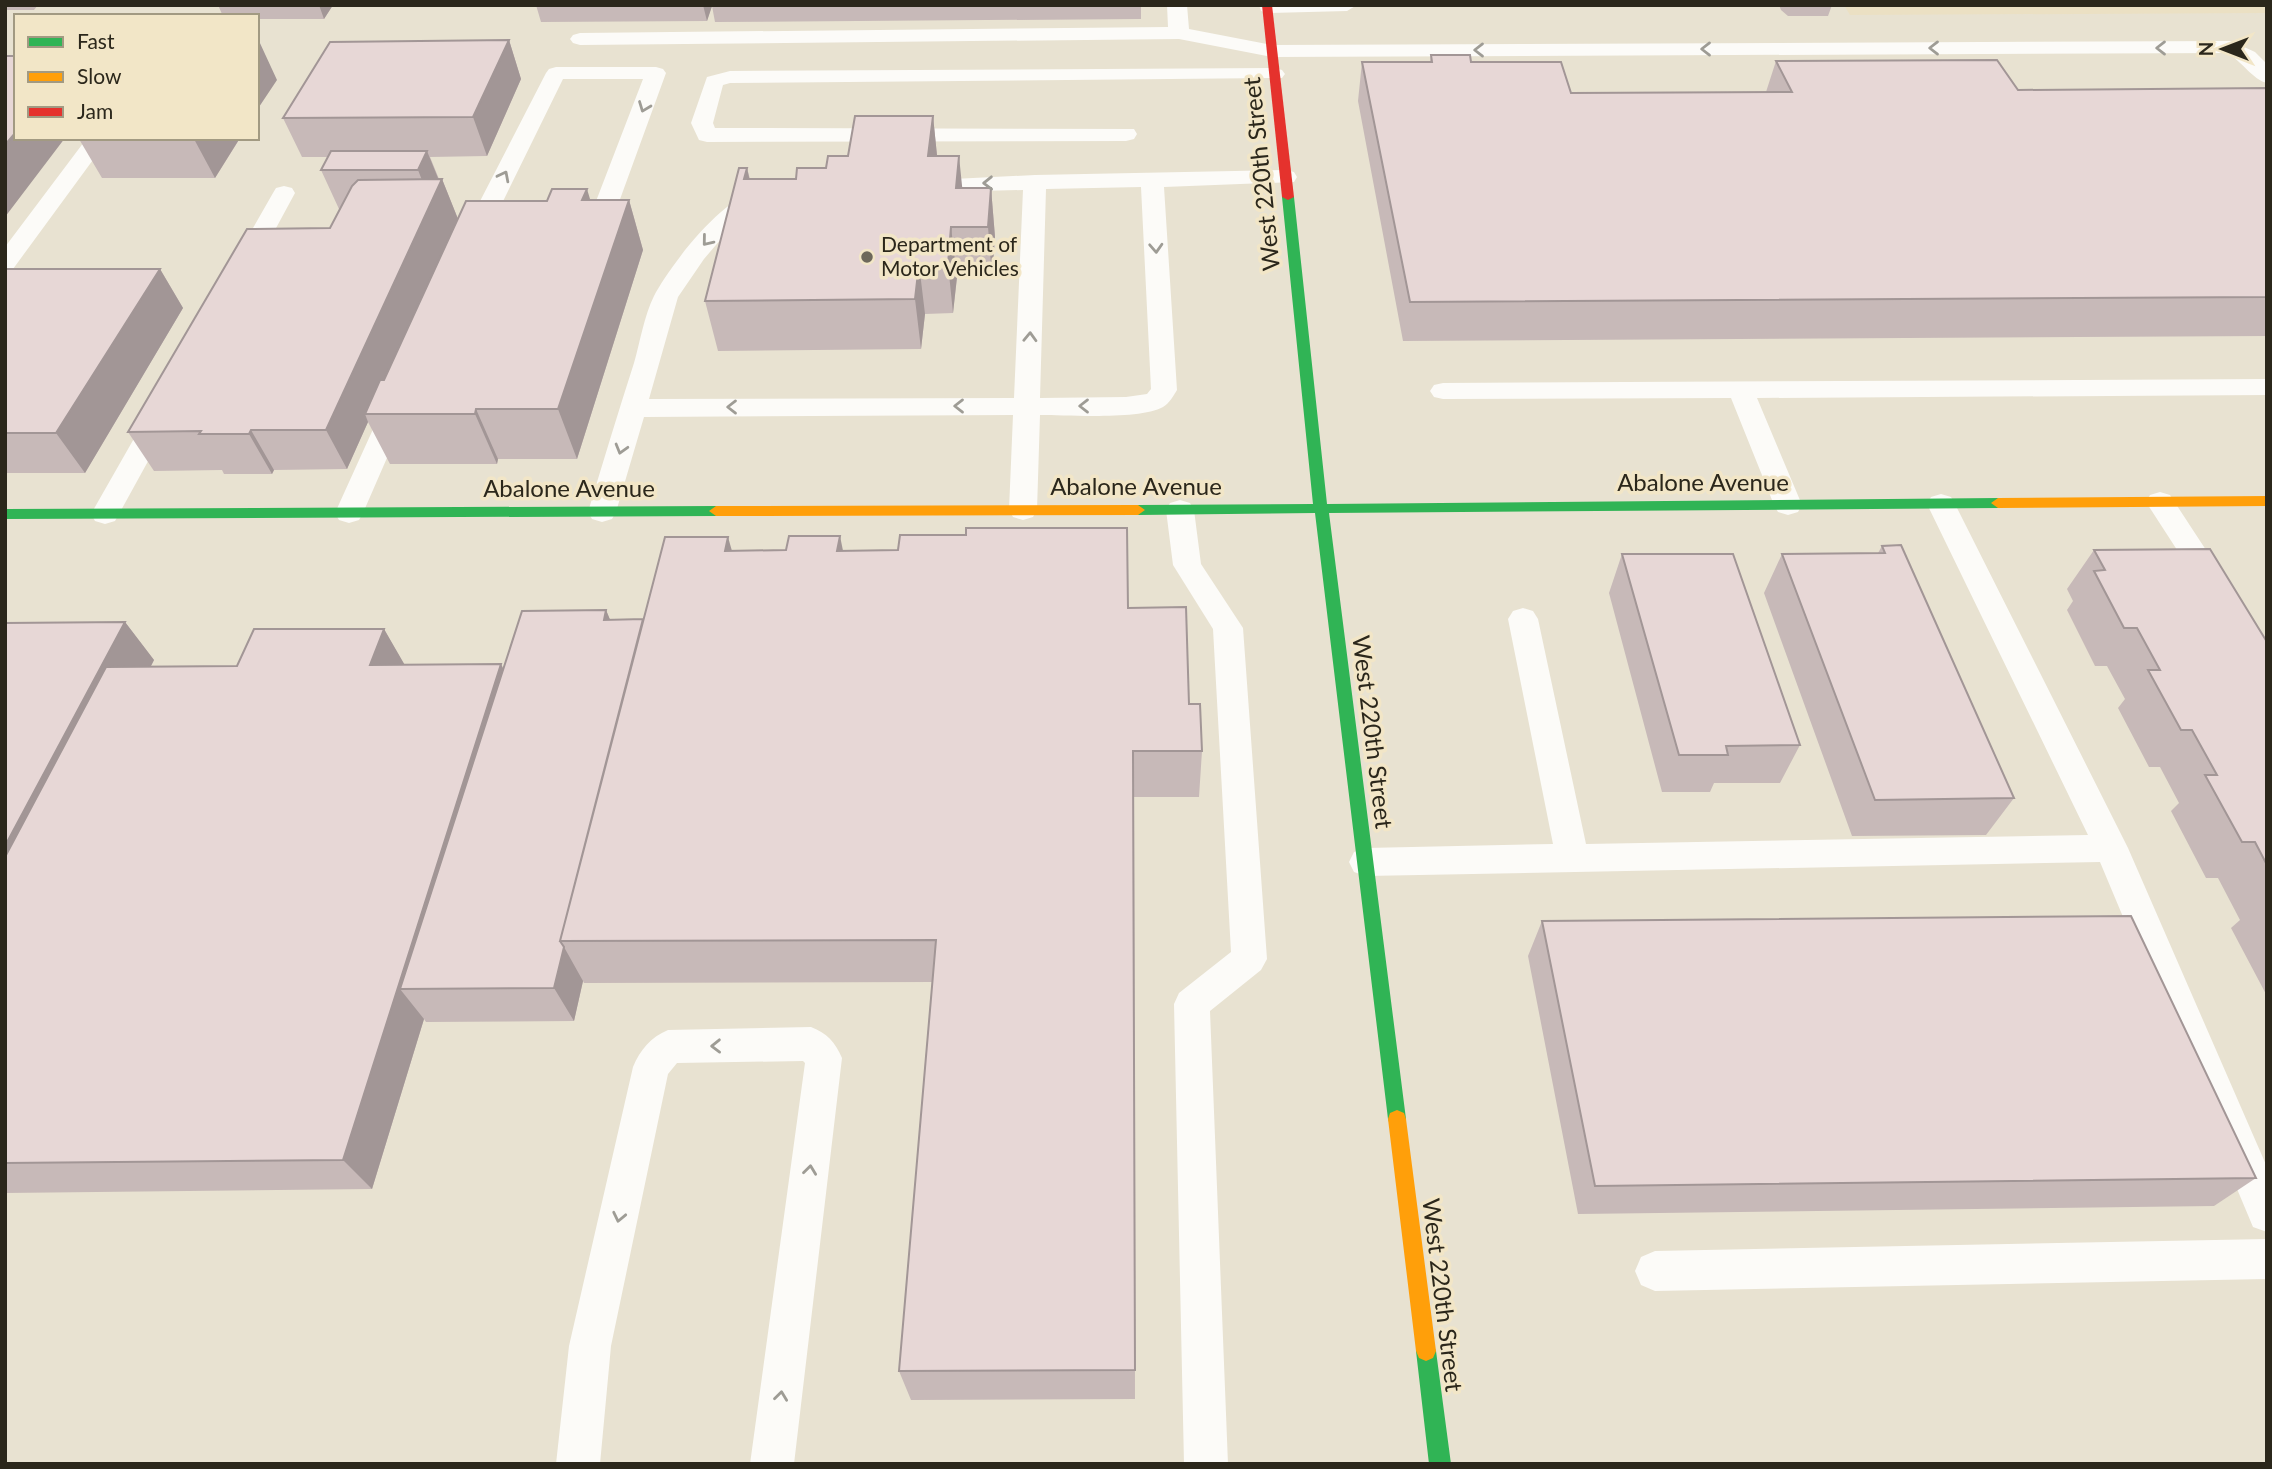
<svg xmlns="http://www.w3.org/2000/svg" width="2272" height="1469" font-family="Lato,sans-serif">
	<style>
		.built { fill: #ebe0c3 }
		.lines { fill: none; stroke-linecap: round; stroke-linejoin: round }
		.lane { fill: #fcfbf8; fill-rule: evenodd }
		.fast { fill: #30b455; fill-rule: evenodd }
		.slow { fill: #ff9f0a; fill-rule: evenodd }
		.jam { fill: #e5322d; fill-rule: evenodd }
		.wall { fill: #c7b9b8 }
		.shaded-wall { fill: #a29696 }
		.building { fill: #e7d7d6; stroke: #a29696; stroke-width: 2 }
		.oneway { stroke: #9e9c95 }
		.poi-dot { fill: #6d685b; stroke: #f2e6c7; stroke-width: 2.5 }
		.labels { text-anchor: middle; stroke-width: 7; stroke-linejoin: round; paint-order: stroke }
		.far-poi-label { font-size: 21px; fill: #2b271b; stroke: #f2e6c7; text-anchor: start }
		.street-label { font-size: 24px; fill: #2b271b; stroke: #f2e6c7 }
	</style>
	<rect width="100%" height="100%" fill="#e8e2d1"/>
	<!-- built -->
	<path class="built" d="M1844 5H2267V13L1850 15Z"/>
	<g class="lines">
		<!-- lane -->
		<path class="lane" d="M1167 5H1187L1189 29 1272 45 2231 41 2255 52 2267 64V83C2253 80 2242 61 2227 53L1272 57 1179 39 580 45 573 43 570 39 573 35 580 33 1168 27Z
			M1259 5H1357L1347 11 1268 13 1261 11Z
			M556 67H656L663 69 666 73 615 213C606 225 585 236 570 232L566 227 570 222 593 209 643 79H563L484 240 480 245H464L460 240 546 73 549 69Z
			M1275 68 1282 70 1285 74 1282 78 730 83 723 85 713 123 715 128 1134 129 1137 134 1134 139 1126 141 707 142 699 140 691 123 707 77 730 71Z
			M87 138H109L13 269 5 271V247Z
			M1286 170 1294 172 1297 177 1294 182 1164 187 1177 390C1174 395 1169 404 1163 407 1140 420 1068 415 1040 415L1037 510 1033 517 1023 520 1013 517 1009 510 1013 415 644 417 616 512 612 519 602 522 592 519 588 512C603 462 618 413 634 363 640 342 644 316 654 296 669 267 731 183 768 192L771 197 727 232 704 259 678 297 649 399 1014 398 1023 190 941 192 933 190 930 185 933 180 1035 175ZM1141 187 1151 389 1147 394 1126 397 1040 398 1046 189Z
			M284 186 292 188 295 193 256 265 252 270 244 272 236 270 232 265 273 193 276 188Z
			M2267 379V395L1757 398 1802 505 1798 512 1788 515 1778 512 1774 505 1731 398 1443 399 1434 397 1430 391 1434 385 1443 383Z
			M397 396 406 399 410 405 363 513 359 520 349 523 339 520 335 513 384 405 388 399Z
			M161 405 170 408 174 414 119 514 115 521 105 524 95 521 91 514 148 414 152 408Z
			M2160 492 2170 495 2223 576 2228 583 2223 590 2213 594 2203 590 2146 502 2150 495Z
			M1941 494 1951 497 1955 504 2128 848 2267 1167V1232L2253 1227 2100 862 1366 876 1354 872 1349 862 1354 852 1366 848 1553 844 1508 619 1513 611 1523 608 1533 611 1538 619 1586 844 2088 835 1927 504 1931 497Z
			M1180 500 1190 503 1194 510 1201 564 1243 628 1267 959 1261 970 1210 1011 1228 1464H1184L1174 1004 1179 993 1231 952 1213 629 1173 565 1166 510 1170 503Z
			M811 1027C827 1033 835 1042 842 1058L794 1464H750L805 1063 803 1061 677 1063 668 1074 611 1346 600 1464H556L569 1346 633 1067C640 1050 651 1037 668 1030Z
			M2267 1239V1279L1655 1291 1641 1285 1635 1271 1641 1257 1655 1251Z"/>
		<!-- fast -->
		<path class="fast" d="M1288 194 1294 197 1327 504 1998 498 2005 503 1998 508 1329 513 1406 1119 1404 1125 1397 1128 1390 1125 1388 1119 1315 513 1138 515 1131 510 1138 505 1313 504 1282 197Z
			M716 506 723 511 716 516 5 519V509Z
			M1426 1341 1433 1344 1436 1351 1451 1464H1429L1416 1351 1419 1344Z"/>
		<!-- slow -->
		<path class="slow" d="M2267 496V506L1998 508 1991 503 1998 498Z
			M1138 505 1145 510 1138 515 716 516 709 511 716 506Z
			M1397 1110 1404 1113 1406 1119 1436 1351 1433 1358 1426 1361 1419 1358 1416 1351 1388 1119 1390 1113Z"/>
		<!-- jam -->
		<path class="jam" d="M1262 5H1272L1294 197 1288 200 1282 197Z"/>
	</g>
	<!-- wall -->
	<path class="wall" d="M5 5H38L34 10H5Z
		M218 5H333L324 19H257V16H173L222 14Z
		M536 5H1141V19L715 22 712 6 707 21 541 22Z
		M1779 5H1832L1828 16H1788L1781 10Z
		M509 40 521 79 487 156 430 157 439 179H442L458 219 590 200H629L643 250 577 459H498L497 464H390L368 422 347 469 274 470 272 474H224L222 470 154 471 128 432 330 228 340 209H339L321 170 328 157H302L283 118Z
		M1431 55 1471 62 1571 93 1766 92 1776 61 2018 90 2267 88V336L1403 341 1358 101 1362 62H1430Z
		M933 116 937 156 962 188H991L995 237 992 277H957L953 313 925 314 921 349 718 351 705 301 747 168 750 179H796L826 168 848 156Z
		M240 138 215 178H102L79 139Z
		M5 269H160L183 308 85 473H5Z
		M1882 546 2014 798 1986 835 1852 836 1764 593 1782 554 1878 553Z
		M2094 550 2267 642V996L2231 928 2240 920 2218 878H2206L2171 811 2179 803 2160 767H2149L2118 708 2125 699 2107 666H2095L2067 610 2073 601 2067 589Z
		M732 551H843L1128 608 1189 704 1202 751 1199 797H1134L1135 1399 911 1400 899 1371 932 982 584 983 583 981 574 1021 426 1022 424 1019 372 1189 5 1193V623L125 622 154 660 151 666H237L384 629 404 665 503 669 606 610 610 620 643 619Z
		M1622 554 1800 745 1780 783H1714L1710 792H1662L1609 593Z
		M1542 921 2256 1178 2214 1206 1578 1214 1528 956Z"/>
	<!-- shaded-wall -->
	<path class="shaded-wall" d="M319 5H333L324 19Z
		M703 5H712V6L707 21Z
		M509 40 521 79 487 156 473 117Z
		M259 41 277 80 257 110V44Z
		M933 116 938 165 928 156Z
		M16 132V138H65L5 217V145Z
		M240 138 215 178 194 139Z
		M427 151 440 183 442 179 458 219 371 414H365L368 422 347 469 326 430 431 203 418 170Z
		M959 156 964 205 956 188Z
		M747 168 758 218 744 179Z
		M991 188 995 237 992 277 988 227Z
		M587 189 602 239 582 200Z
		M629 200 643 250 577 459 558 409Z
		M951 227 957 277 953 313 948 264Z
		M919 264 925 314 921 349 915 299Z
		M160 269 183 308 85 473 56 433Z
		M476 409 498 459 497 464 475 414Z
		M251 430 274 470 272 474 249 434Z
		M840 536 850 585 837 551Z
		M728 537 742 586 725 551Z
		M606 610 622 648 604 620Z
		M125 622 154 660 5 954V846Z
		M384 629 406 667 370 665Z
		M501 664 520 702 400 989 424 1019 372 1189 343 1160Z
		M564 947 583 981 574 1021 554 988Z"/>
	<!-- building -->
	<path class="building" d="M174 14H227L226 16H173Z
		M509 40 473 117 283 118 330 42Z
		M1431 55H1470L1471 62H1561L1571 93 1792 92 1776 61 1997 60 2018 90 2267 88V297L1410 302 1362 62H1432Z
		M5 56H16V132L5 145Z
		M855 116H933L928 156H959L956 188H991L988 227H951L948 264H919L915 299 705 301 739 168H747L744 179H796L797 168H826L828 156H848Z
		M80 138H195L79 139Z
		M331 151H427L418 170H321Z
		M442 179 326 430H251L249 434H199L201 431 128 432 247 229 330 228 352 186 358 180Z
		M552 189H587L582 200H629L558 409H476L475 414H365L380 380H384L466 201H547Z
		M5 269H160L56 433H5Z
		M966 528H1127L1128 608 1186 607 1189 704H1200L1202 751H1133L1135 1370 899 1371 936 940 560 941 665 537H728L725 551 786 550 789 536H840L837 551 898 550 900 535H966Z
		M1901 545 2014 798 1875 800 1782 554 1885 553 1882 546Z
		M2210 549 2267 642V865L2255 842H2242L2205 775H2217L2192 730H2181L2148 670H2160L2137 628H2124L2094 571 2105 570 2094 550Z
		M1622 554H1733L1800 745 1726 746 1728 755H1679Z
		M606 610 604 620 643 619 560 941 564 947 554 988 400 989 522 611Z
		M125 622 5 846V623Z
		M254 629H384L370 665 501 664 343 1160 5 1163V857L106 667 237 666Z
		M2131 916 2256 1178 1595 1186 1542 921Z"/>
	<!-- one-way arrows -->
	<defs><path id="oneway-chevron" d="M-2-3.5L2.5 0L-2 3.5" fill="none" stroke-width="1.6" stroke-linecap="round" stroke-linejoin="round" transform="scale(1.75)"/></defs>
	<g class="oneway">
		<use href="#oneway-chevron" transform="translate(1934 48) rotate(180)"/>
		<use href="#oneway-chevron" transform="translate(2161 48) rotate(180)"/>
		<use href="#oneway-chevron" transform="translate(1706 49) rotate(180)"/>
		<use href="#oneway-chevron" transform="translate(1479 50) rotate(180)"/>
		<use href="#oneway-chevron" transform="translate(644 107) rotate(111)"/>
		<use href="#oneway-chevron" transform="translate(504 176) rotate(-63)"/>
		<use href="#oneway-chevron" transform="translate(988 183) rotate(179)"/>
		<use href="#oneway-chevron" transform="translate(707 241) rotate(129)"/>
		<use href="#oneway-chevron" transform="translate(1156 248) rotate(87)"/>
		<use href="#oneway-chevron" transform="translate(1030 337) rotate(-88)"/>
		<use href="#oneway-chevron" transform="translate(959 406) rotate(180)"/>
		<use href="#oneway-chevron" transform="translate(1084 406) rotate(-180)"/>
		<use href="#oneway-chevron" transform="translate(732 407) rotate(180)"/>
		<use href="#oneway-chevron" transform="translate(621 449) rotate(106)"/>
		<use href="#oneway-chevron" transform="translate(716 1046) rotate(179)"/>
		<use href="#oneway-chevron" transform="translate(810 1170) rotate(-83)"/>
		<use href="#oneway-chevron" transform="translate(619 1217) rotate(102)"/>
		<use href="#oneway-chevron" transform="translate(781 1396) rotate(-83)"/>
	</g>
	<!-- markers -->
	<circle class="poi-dot" cx="867" cy="257" r="7"/>
	<g class="labels">
		<!-- far-poi labels -->
		<g class="far-poi-label">
			<text x="881" y="252">Department of<tspan x="881" dy="24">Motor Vehicles</tspan></text>
		</g>
		<!-- street labels -->
		<g class="street-label">
			<text transform="translate(1262 174) rotate(-96)" y="8">West 220th Street</text>
			<text x="1703" y="491">Abalone Avenue</text>
			<text x="1136" y="495">Abalone Avenue</text>
			<text x="569" y="497">Abalone Avenue</text>
			<text transform="translate(1372 732) rotate(83)" y="8">West 220th Street</text>
			<text transform="translate(1442 1295) rotate(83)" y="8">West 220th Street</text>
		</g>
	</g>
	<!-- border -->
	<rect width="2272" height="1469" fill="none" stroke="#2b271b" stroke-width="14"/>
	<!-- legend -->
	<rect x="14" y="14" width="245" height="126" fill="#f2e6c7" stroke="#a29a82" stroke-width="2"/>
	<rect x="28" y="37" width="35" height="10" fill="#30b455" stroke="#a29a82" stroke-width="2"/>
	<text x="77" y="49" font-size="21" fill="#2b271b">Fast</text>
	<rect x="28" y="72" width="35" height="10" fill="#ff9f0a" stroke="#a29a82" stroke-width="2"/>
	<text x="77" y="84" font-size="21" fill="#2b271b">Slow</text>
	<rect x="28" y="107" width="35" height="10" fill="#e5322d" stroke="#a29a82" stroke-width="2"/>
	<text x="77" y="119" font-size="21" fill="#2b271b">Jam</text>
	<!-- north arrow -->
	<g transform="translate(2223 49) rotate(270)" stroke="#f2e6c7" stroke-width="5" paint-order="stroke">
	<path d="M0-5L12 26L0 18L-12 26Z" fill="#2b271b"/>
	<text y="-10" font-size="19" font-weight="bold" text-anchor="middle" fill="#2b271b">N</text>
	</g>
</svg>
